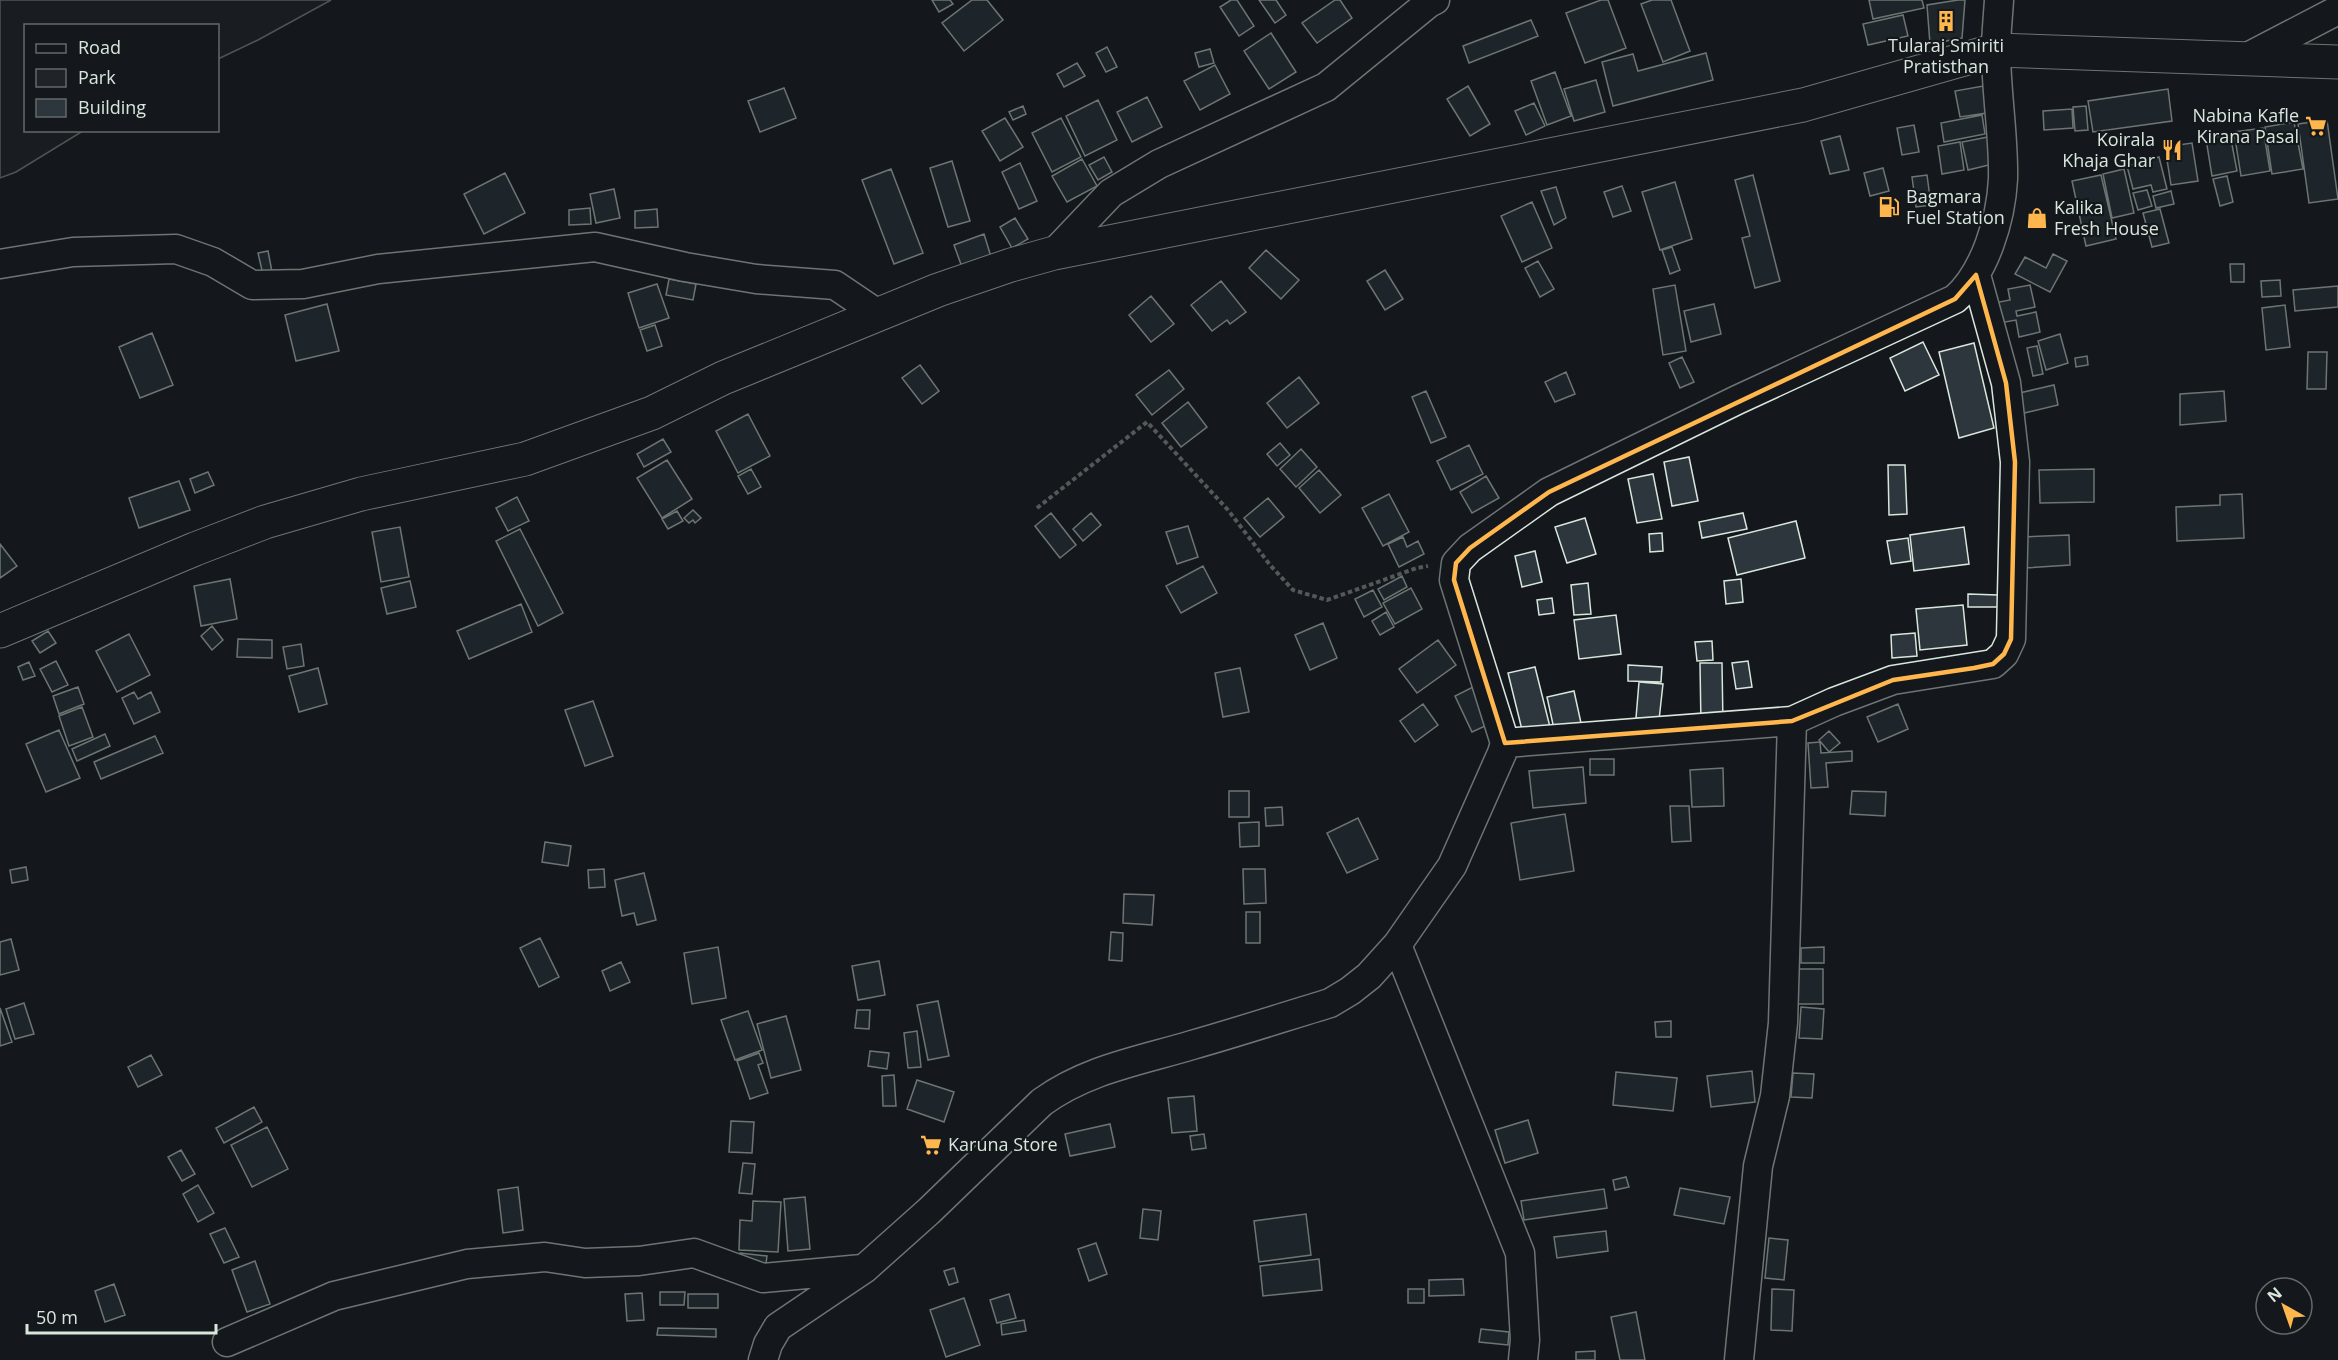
<svg xmlns="http://www.w3.org/2000/svg" width="2338" height="1360" font-family="'Open Sans',sans-serif">
	<style>
		.green { fill: #202428; stroke: #939e99; stroke-width: 1.5 }
		.building { fill: #2c363c; stroke: #d8e6dc; stroke-width: 1.5 }
		.lines { fill: none; stroke-linecap: round; stroke-linejoin: round }
		.minor-casing { stroke: #d8e6dc; stroke-width: 31 }
		.major-casing { stroke: #d8e6dc; stroke-width: 35 }
		.path { stroke: #9da8a2; stroke-width: 4; stroke-dasharray: 4.5 3; stroke-linecap: butt }
		.minor { stroke: #14181c; stroke-width: 28 }
		.major { stroke: #14181c; stroke-width: 33 }
		.marked { fill: none; stroke: #ffb74d; stroke-width: 4.5; stroke-linejoin: round }
		.labels { text-anchor: middle; stroke-width: 4.5; stroke-linejoin: round; paint-order: stroke }
		.poi-label { font-size: 18px; fill: #d8e6dc; stroke: #14181c; text-anchor: start }
	</style>
	<rect width="100%" height="100%" fill="#14181c"/>
	<!-- green -->
	<path class="green" d="M0 0H331L258 40 218 59V26H26V130L83 131 16 172 0 178Z"/>
	<!-- building -->
	<path class="building" d="M932 0H950L953 4 939 12Z
		M972 0H987L1003 20 964 51 942 23Z
		M1231 0H1237L1254 26 1239 36 1220 7Z
		M1259 0H1276L1286 15 1275 23Z
		M1335 0H1340L1352 18 1317 43 1302 23Z
		M1601 0H1608L1626 48 1585 63 1566 13Z
		M1652 0H1671L1690 51 1663 62 1641 4Z
		M1869 0H1922L1924 8 1873 19Z
		M1958 0H1965L1962 38 1930 44 1927 5Z
		M1903 15 1908 36 1868 45 1863 24Z
		M1531 20 1538 36 1469 63 1463 46Z
		M1271 33 1296 72 1269 89 1244 51Z
		M1107 47 1117 67 1106 72 1096 53Z
		M1210 49 1214 63 1199 67 1195 53Z
		M1706 53 1713 80 1613 106 1602 62 1633 54 1638 71Z
		M1077 63 1085 76 1064 87 1057 74Z
		M1215 65 1230 94 1200 110 1184 81Z
		M1555 72 1571 116 1547 125 1531 81Z
		M1596 80 1605 112 1574 121 1564 89Z
		M1468 86 1490 124 1470 136 1447 99Z
		M1983 86 1987 113 1960 117 1955 91Z
		M784 88 796 118 760 132 748 101Z
		M2168 89 2172 121 2093 132 2088 101Z
		M1147 97 1162 127 1132 142 1117 112Z
		M1098 100 1117 140 1085 156 1066 116Z
		M1534 103 1545 126 1526 135 1515 111Z
		M1023 106 1026 114 1013 120 1009 112Z
		M2086 106 2088 130 2075 131 2073 107Z
		M2072 109 2073 128 2044 130 2043 111Z
		M1982 115 1985 134 1944 142 1941 123Z
		M1005 118 1023 147 1000 161 982 131Z
		M1061 118 1081 157 1052 172 1032 133Z
		M2327 120 2338 199 2309 203 2298 124Z
		M2294 122 2303 169 2272 174 2265 127Z
		M1914 125 1919 152 1902 155 1897 128Z
		M2263 128 2270 171 2241 176 2234 132Z
		M2230 134 2237 171 2212 176 2206 139Z
		M1840 136 1849 170 1830 174 1821 141Z
		M1988 137 1993 164 1968 170 1962 142Z
		M1960 142 1964 170 1942 174 1938 146Z
		M2192 143 2198 181 2171 185 2165 147Z
		M1104 157 1112 172 1098 180 1089 165Z
		M2159 157 2167 189 2153 192 2151 185 2133 189 2127 166Z
		M1082 159 1097 186 1067 202 1052 176Z
		M952 161 970 221 948 227 930 168Z
		M1020 163 1037 201 1019 209 1002 172Z
		M1883 168 1889 191 1870 196 1864 173Z
		M891 169 923 253 894 264 862 180Z
		M2124 169 2134 213 2112 218 2103 174Z
		M505 173 525 213 484 234 464 194Z
		M1753 175 1780 281 1755 288 1742 238 1750 236 1735 180Z
		M1927 175 1931 205 1916 207 1912 177Z
		M2101 175 2116 239 2086 246 2072 181Z
		M2227 176 2233 202 2220 206 2213 179Z
		M1675 182 1692 239 1660 250 1642 192Z
		M1622 186 1631 211 1613 217 1604 192Z
		M1556 187 1566 218 1554 225 1541 191Z
		M614 189 620 218 596 223 590 194Z
		M2147 190 2152 206 2138 210 2133 193Z
		M2171 191 2174 204 2156 208 2153 196Z
		M1532 202 1552 248 1522 262 1501 216Z
		M590 208 591 224 569 225V210Z
		M657 209 658 227 635 228V211Z
		M2160 209 2169 243 2152 247 2143 213Z
		M1015 218 1028 239 1012 248 1000 227Z
		M984 234 992 260 963 270 954 245Z
		M1672 247 1680 270 1670 274 1662 250Z
		M1266 250 1299 280 1281 299 1249 268Z
		M268 251 273 277 264 279 258 253Z
		M2053 254 2067 261 2050 292 2015 274 2025 257 2046 268Z
		M1538 261 1554 289 1540 297 1525 268Z
		M2230 264H2244V282H2231Z
		M1385 270 1403 299 1385 310 1367 281Z
		M669 279 696 284 693 300 666 295Z
		M2280 280 2281 296 2262 297 2261 281Z
		M1221 281 1246 312 1230 324 1227 320 1212 331 1191 305Z
		M657 284 669 318 639 328 628 293Z
		M1675 285 1686 351 1663 355 1653 289Z
		M2030 285 2035 307 2016 311 2017 316 2036 312 2040 332 2019 337 2016 320 1994 324 1989 304 2010 300 2008 289Z
		M2338 286V307L2295 311 2293 290Z
		M1151 296 1174 324 1151 342 1129 315Z
		M327 304 339 351 296 361 285 315Z
		M1714 304 1721 334 1691 342 1684 311Z
		M2285 305 2290 347 2266 350 2262 308Z
		M655 325 662 346 647 351 640 330Z
		M152 333 173 385 140 398 119 347Z
		M2060 334 2068 363 2046 370 2038 341Z
		M1923 342 1939 375 1905 391 1890 358Z
		M1974 343 1994 428 1959 438 1939 352Z
		M2037 346 2043 374 2033 376 2027 348Z
		M2308 352H2327L2326 389H2307Z
		M2087 356 2088 365 2076 367 2075 358Z
		M1682 357 1694 382 1680 388 1669 363Z
		M920 365 939 391 922 404 902 378Z
		M1169 370 1184 389 1152 415 1136 395Z
		M1566 372 1575 394 1555 402 1545 382Z
		M1299 377 1319 403 1287 428 1267 403Z
		M2054 385 2058 405 2020 414 2015 394Z
		M1426 391 1446 437 1431 443 1412 397Z
		M2224 391 2226 421 2180 425V394Z
		M1188 402 1207 427 1181 447 1162 423Z
		M748 414 770 456 738 473 716 431Z
		M663 439 671 452 644 467 637 454Z
		M1280 443 1290 455 1277 466 1267 454Z
		M1469 445 1483 474 1451 490 1437 461Z
		M1301 449 1317 467 1296 487 1280 469Z
		M1689 457 1698 501 1672 506 1664 462Z
		M667 460 692 499 662 518 637 478Z
		M1888 465H1905L1907 514 1889 515Z
		M751 469 761 487 748 494 738 476Z
		M2094 469V502L2040 503 2039 470Z
		M1319 470 1341 495 1320 513 1299 488Z
		M208 472 214 485 195 493 190 479Z
		M1653 474 1662 519 1637 523 1628 479Z
		M1486 476 1499 498 1472 513 1460 492Z
		M179 481 190 510 139 528 129 498Z
		M1389 494 1409 532 1383 546 1362 508Z
		M2242 494 2244 538 2177 541 2176 507 2220 505V495Z
		M517 497 529 521 508 531 496 508Z
		M1268 498 1284 517 1260 537 1244 518Z
		M693 510 701 518 695 523 693 520 689 523 684 518Z
		M677 511 683 521 668 529 662 519Z
		M1051 513 1076 545 1060 558 1035 526Z
		M1091 513 1101 525 1083 541 1073 529Z
		M1743 513 1747 529 1702 538 1699 522Z
		M1585 518 1596 554 1567 563 1555 527Z
		M1796 521 1805 558 1737 575 1728 538Z
		M1188 526 1198 557 1177 564 1166 532Z
		M400 527 409 577 381 582 372 532Z
		M1964 527 1969 564 1914 571 1910 535Z
		M520 529 563 613 538 626 496 541Z
		M1662 533 1663 551 1650 552 1649 534Z
		M2069 535 2070 565 2025 568 2023 537Z
		M1403 537 1407 547 1418 541 1424 554 1399 567 1388 544Z
		M1908 538 1911 561 1891 564 1887 541Z
		M0 544 17 566 0 578Z
		M1535 551 1542 582 1522 587 1515 556Z
		M1203 566 1217 593 1181 613 1166 586Z
		M1402 576 1407 587 1384 600 1378 589Z
		M230 579 237 619 201 626 194 586Z
		M1741 579 1743 602 1726 604 1724 581Z
		M410 581 416 607 387 614 381 588Z
		M1588 583 1591 614 1574 615 1571 585Z
		M1411 588 1422 609 1395 624 1383 603Z
		M1373 590 1382 607 1364 617 1355 599Z
		M1968 594 1998 595V607H1968Z
		M1552 598 1554 613 1539 615 1537 600Z
		M521 604 532 632 469 659 457 631Z
		M1963 605 1967 645 1920 650 1916 609Z
		M1386 612 1394 627 1380 635 1372 621Z
		M1616 615 1621 654 1579 659 1574 620Z
		M1323 623 1337 658 1310 670 1295 635Z
		M212 626 223 640 212 650 201 636Z
		M48 631 56 643 40 653 32 641Z
		M1915 633 1917 656 1892 658 1891 635Z
		M129 634 150 675 117 692 96 651Z
		M238 639 272 640V658L237 657Z
		M1438 640 1456 665 1417 693 1399 669Z
		M1712 641 1713 660 1697 661 1695 642Z
		M301 644 304 666 287 669 283 647Z
		M56 661 68 685 52 692 40 669Z
		M1748 661 1752 687 1736 689 1732 663Z
		M29 662 35 676 23 680 18 667Z
		M1700 663H1722L1723 725 1701 726Z
		M1628 665 1662 667 1661 682 1628 681Z
		M1535 667 1551 731 1524 738 1508 673Z
		M318 668 327 704 299 712 289 676Z
		M1240 668 1249 712 1223 717 1215 673Z
		M1639 682 1663 684 1659 720 1636 718Z
		M1477 685 1494 722 1472 732 1455 696Z
		M78 687 84 704 59 714 53 696Z
		M1574 691 1581 723 1554 729 1547 697Z
		M134 692 138 699 151 692 160 712 134 724 122 698Z
		M593 701 613 756 585 766 565 710Z
		M1423 704 1438 725 1415 742 1400 721Z
		M1898 704 1908 729 1878 742 1867 717Z
		M82 707 93 737 69 746 59 716Z
		M59 730 80 778 46 792 26 744Z
		M1829 731 1840 743 1829 752 1819 740Z
		M105 734 110 746 77 761 72 749Z
		M155 736 163 753 101 779 94 762Z
		M1820 742 1821 753 1852 751V761L1826 763 1828 787 1811 788 1808 743Z
		M1590 759H1614V775H1590Z
		M1583 767 1586 803 1533 808 1529 771Z
		M1723 768 1724 806 1692 807 1690 770Z
		M1229 791H1249V817H1229Z
		M1852 791 1886 792 1885 816 1850 814Z
		M1670 806H1689L1691 841 1672 842Z
		M1282 807 1283 825 1266 826 1265 808Z
		M1565 814 1574 871 1520 880 1511 823Z
		M1358 818 1378 859 1347 873 1327 833Z
		M1259 822V846L1240 847 1239 823Z
		M545 842 571 846 568 866 542 862Z
		M26 867 28 880 12 883 10 870Z
		M604 869 605 887 589 888 588 870Z
		M1243 869H1265L1266 903 1244 904Z
		M644 873 656 920 637 925 634 913 622 916 615 880Z
		M1124 894 1154 895 1152 925 1123 923Z
		M1246 912H1260V943H1246Z
		M1111 932 1123 933 1122 961 1109 960Z
		M540 938 559 977 539 987 520 948Z
		M11 939 19 970 0 975V942Z
		M718 947 726 998 692 1004 684 953Z
		M1824 947V963H1801V948Z
		M879 961 885 995 858 1000 852 966Z
		M621 962 630 982 610 991 602 971Z
		M1798 969H1823V1004H1798Z
		M938 1001 949 1056 928 1060 917 1005Z
		M24 1003 34 1034 15 1039 6 1009Z
		M1801 1007 1824 1009 1822 1039 1799 1038Z
		M0 1008 12 1042 0 1046Z
		M857 1010H870L869 1029 855 1028Z
		M748 1011 762 1050 735 1060 721 1020Z
		M786 1016 801 1070 771 1078 757 1024Z
		M1671 1021V1037H1656L1655 1022Z
		M917 1031 921 1067 908 1068 904 1033Z
		M870 1051 889 1053 887 1069 868 1066Z
		M759 1053 763 1063 758 1065 768 1093 750 1099 737 1061Z
		M151 1055 162 1075 138 1087 128 1067Z
		M1752 1071 1755 1102 1711 1107 1707 1076Z
		M1616 1072 1677 1078 1673 1111 1613 1105Z
		M1793 1073 1814 1074 1812 1098 1791 1097Z
		M894 1075 896 1106H883L882 1076Z
		M917 1080 954 1092 944 1122 907 1109Z
		M1194 1096 1197 1131 1172 1133 1168 1098Z
		M254 1107 262 1122 224 1143 216 1128Z
		M1528 1120 1538 1153 1505 1163 1495 1130Z
		M731 1121 754 1122 752 1153 729 1152Z
		M1110 1124 1115 1147 1070 1156 1065 1134Z
		M267 1127 288 1169 252 1187 231 1145Z
		M1204 1134 1206 1148 1192 1150 1190 1136Z
		M181 1150 195 1174 182 1181 168 1157Z
		M743 1163 755 1164 752 1194 739 1193Z
		M1626 1177 1629 1187 1615 1190 1613 1180Z
		M198 1185 214 1213 198 1222 183 1194Z
		M518 1187 523 1230 503 1233 498 1190Z
		M1680 1188 1730 1197 1724 1224 1674 1215Z
		M1604 1189 1607 1208 1524 1220 1521 1201Z
		M805 1197 810 1249 788 1251 784 1199Z
		M753 1201 781 1202 778 1252 739 1250 740 1220 752 1221Z
		M1143 1209 1161 1211 1158 1240 1140 1238Z
		M1306 1214 1311 1255 1259 1262 1254 1221Z
		M225 1228 239 1257 224 1263 210 1234Z
		M1606 1231 1608 1251 1557 1258 1554 1237Z
		M1769 1238 1788 1240 1784 1280 1765 1278Z
		M1096 1243 1107 1274 1089 1281 1078 1249Z
		M740 1253 767 1256 765 1271 739 1268Z
		M1319 1259 1322 1290 1263 1296 1260 1266Z
		M255 1261 270 1304 247 1312 232 1270Z
		M954 1268 958 1282 949 1285 944 1271Z
		M1463 1279 1464 1295 1429 1296V1280Z
		M114 1284 125 1315 105 1322 95 1291Z
		M1408 1289H1424V1303H1408Z
		M1772 1289 1794 1290 1792 1331 1771 1330Z
		M660 1292H685L684 1305H660Z
		M642 1293 644 1320 627 1321 625 1294Z
		M688 1294H718V1308H688Z
		M1009 1294 1016 1318 997 1323 990 1300Z
		M964 1298 980 1345 946 1357 930 1310Z
		M1636 1312 1645 1360H1620L1611 1317Z
		M1024 1320 1026 1331 1002 1335 1001 1324Z
		M658 1328 716 1329V1337L657 1335Z
		M1481 1329 1509 1332 1508 1345 1479 1342Z
		M1595 1351V1360H1576V1352Z"/>
	<g class="lines">
		<defs>
			<path id="minor" d="M2244 59 2338 10
				M1054 253 1111 193 1159 164 1326 87 1429 3 1435 0
				M0 264 73 252 176 249 213 262 252 285 303 284 378 269 595 247 685 267 756 279 835 285 878 314
				M1792 721 1834 702 1893 680 1993 664 2004 654 2011 639 2015 462 2006 383 1976 275
				M1505 743 1792 721 1783 1023 1775 1096 1758 1166 1739 1360
				M1397 945 1520 1253 1525 1340 1523 1360
				M227 1342 334 1296 467 1264 545 1257 585 1263 639 1261 694 1253 763 1278 862 1269
				M763 1360 768 1344 778 1327 864 1269 929 1211 1042 1102C1088 1069 1139 1061 1192 1045 1238 1032 1284 1017 1330 1003L1350 991 1369 976 1397 945 1452 866 1502 753 1505 743 1454 580 1456 563 1470 548 1549 492 1737 400 1955 299C1985 273 2001 219 2003 179 2004 136 1996 93 1996 50 1996 34 1998 17 1999 0"/>
			<path id="major" d="M0 631 195 549 265 522 361 494 525 459 652 413 723 378 938 290 1011 265 1054 253 1803 105 1996 50 2338 62"/>
		</defs>
		<!-- minor casing -->
		<use href="#minor" class="minor-casing"/>
		<!-- major casing -->
		<use href="#major" class="major-casing"/>
		<!-- path -->
		<path class="path" d="M1037 508 1147 422 1228 510 1270 565 1293 590 1327 600 1417 568 1428 566"/>
		<!-- minor -->
		<use href="#minor" class="minor"/>
		<!-- major -->
		<use href="#major" class="major"/>
	</g>
	<!-- marked area -->
	<path d="M0 0H2338V1360H0ZM1976 275 2006 383 2015 462 2011 639 2004 654 1993 664 1974 668 1893 680 1792 721 1505 743 1454 580 1456 563 1470 548 1549 492 1955 299Z" fill="#14181c" fill-opacity=".55" fill-rule="evenodd"/>
	<path class="marked" d="M1976 275 2006 383 2015 462 2011 639 2004 654 1993 664 1974 668 1893 680 1792 721 1505 743 1454 580 1456 563 1470 548 1549 492 1955 299Z"/>
	<!-- icons -->
	<defs>
		<symbol id="building-bare" viewBox="-9 -9 18 18"><path d="M-4-6H4V6H1V3H-1V6H-4ZM-2.5-4.3h1.7v1.8h-1.7ZM.8-4.3h1.7v1.8H.8ZM-2.5-1h1.7V.8h-1.7ZM.8-1h1.7V.8H.8Z" fill="#ffb74d" stroke="#14181c" stroke-width="2.5" paint-order="stroke"/></symbol>
		<symbol id="supermarket-bare" viewBox="-9 -9 18 18"><path d="M-6-5.5h2.5l.6 2H6L4.5 2H-2.5L-4.4-4H-6ZM-1.5 3.2a1.3 1.3 0 1 0 .1 0ZM3 3.2a1.3 1.3 0 1 0 .1 0Z" fill="#ffb74d" stroke="#14181c" stroke-width="2.5" paint-order="stroke"/></symbol>
		<symbol id="restaurant-bare" viewBox="-9 -9 18 18"><path d="M-5-6h1v4h1v-4h1v4h1v-4h1v5L-1.5 .5V6h-2V.5L-5-1ZM5-6V6H3V1.5H1.5Q1.5-4 5-6Z" fill="#ffb74d" stroke="#14181c" stroke-width="2.5" paint-order="stroke"/></symbol>
		<symbol id="fuel-bare" viewBox="-9 -9 18 18"><path d="M-5.5-6h7V0h2V4h1.3V-2.5L3-4.5l.8-.8L6-3V5H2.5V1h-1V6h-7ZM-4.2-4.7v3.2H.2V-4.7Z" fill="#ffb74d" stroke="#14181c" stroke-width="2.5" paint-order="stroke"/></symbol>
		<symbol id="shop-bare" viewBox="-9 -9 18 18"><path d="M-5-2.5h2.3a2.7 3.5 0 0 1 5.4 0H5L5.5 6h-11ZM-1.5-2.5h3a1.5 2.3 0 0 0-3 0Z" fill="#ffb74d" stroke="#14181c" stroke-width="2.5" paint-order="stroke"/></symbol>
	</defs>
	<g fill-rule="evenodd">
		<use href="#building-bare" x="1931" y="6" width="30" height="30"/>
		<use href="#supermarket-bare" x="2301" y="111" width="30" height="30"/>
		<use href="#restaurant-bare" x="2157" y="135" width="30" height="30"/>
		<use href="#fuel-bare" x="1874" y="192" width="30" height="30"/>
		<use href="#shop-bare" x="2022" y="203" width="30" height="30"/>
		<use href="#supermarket-bare" x="916" y="1130" width="30" height="30"/>
	</g>
	<g class="labels">
		<!-- poi labels -->
		<g class="poi-label">
			<text x="1946" y="52" text-anchor="middle">Tularaj Smiriti<tspan x="1946" dy="21">Pratisthan</tspan></text>
			<text x="2299" y="122" text-anchor="end">Nabina Kafle<tspan x="2299" dy="21">Kirana Pasal</tspan></text>
			<text x="2155" y="146" text-anchor="end">Koirala<tspan x="2155" dy="21">Khaja Ghar</tspan></text>
			<text x="1906" y="203">Bagmara<tspan x="1906" dy="21">Fuel Station</tspan></text>
			<text x="2054" y="214">Kalika<tspan x="2054" dy="21">Fresh House</tspan></text>
			<text x="948" y="1151">Karuna Store</text>
		</g>
	</g>
	<!-- legend -->
	<rect x="24" y="24" width="195" height="108" fill="#14181c" stroke="#626a69" stroke-width="1.5"/>
	<rect x="36" y="44" width="30" height="9" fill="#14181c" stroke="#626a69" stroke-width="1.5"/>
	<text x="78" y="54" font-size="18" fill="#d8e6dc">Road</text>
	<rect x="36" y="69" width="30" height="18" fill="#202428" stroke="#626a69" stroke-width="1.5"/>
	<text x="78" y="84" font-size="18" fill="#d8e6dc">Park</text>
	<rect x="36" y="99" width="30" height="18" fill="#2c363c" stroke="#626a69" stroke-width="1.5"/>
	<text x="78" y="114" font-size="18" fill="#d8e6dc">Building</text>
	<!-- north arrow -->
	<g transform="translate(2284 1306) rotate(320)"><circle r="28" fill="#14181c" stroke="#626a69" stroke-width="1.5"/>
	<path d="M0-4.5L10 22L0 15L-10 22Z" fill="#ffb74d"/>
	<text y="-9" font-size="16" font-weight="bold" text-anchor="middle" fill="#d8e6dc">N</text>
	</g>
	<!-- scale -->
	<path d="M27 1324v9h189v-9" fill="none" stroke="#d8e6dc" stroke-width="3"/>
	<text x="36" y="1324" font-size="18" fill="#d8e6dc" stroke="#14181c" stroke-width="4.5" paint-order="stroke">50 m</text>
</svg>
